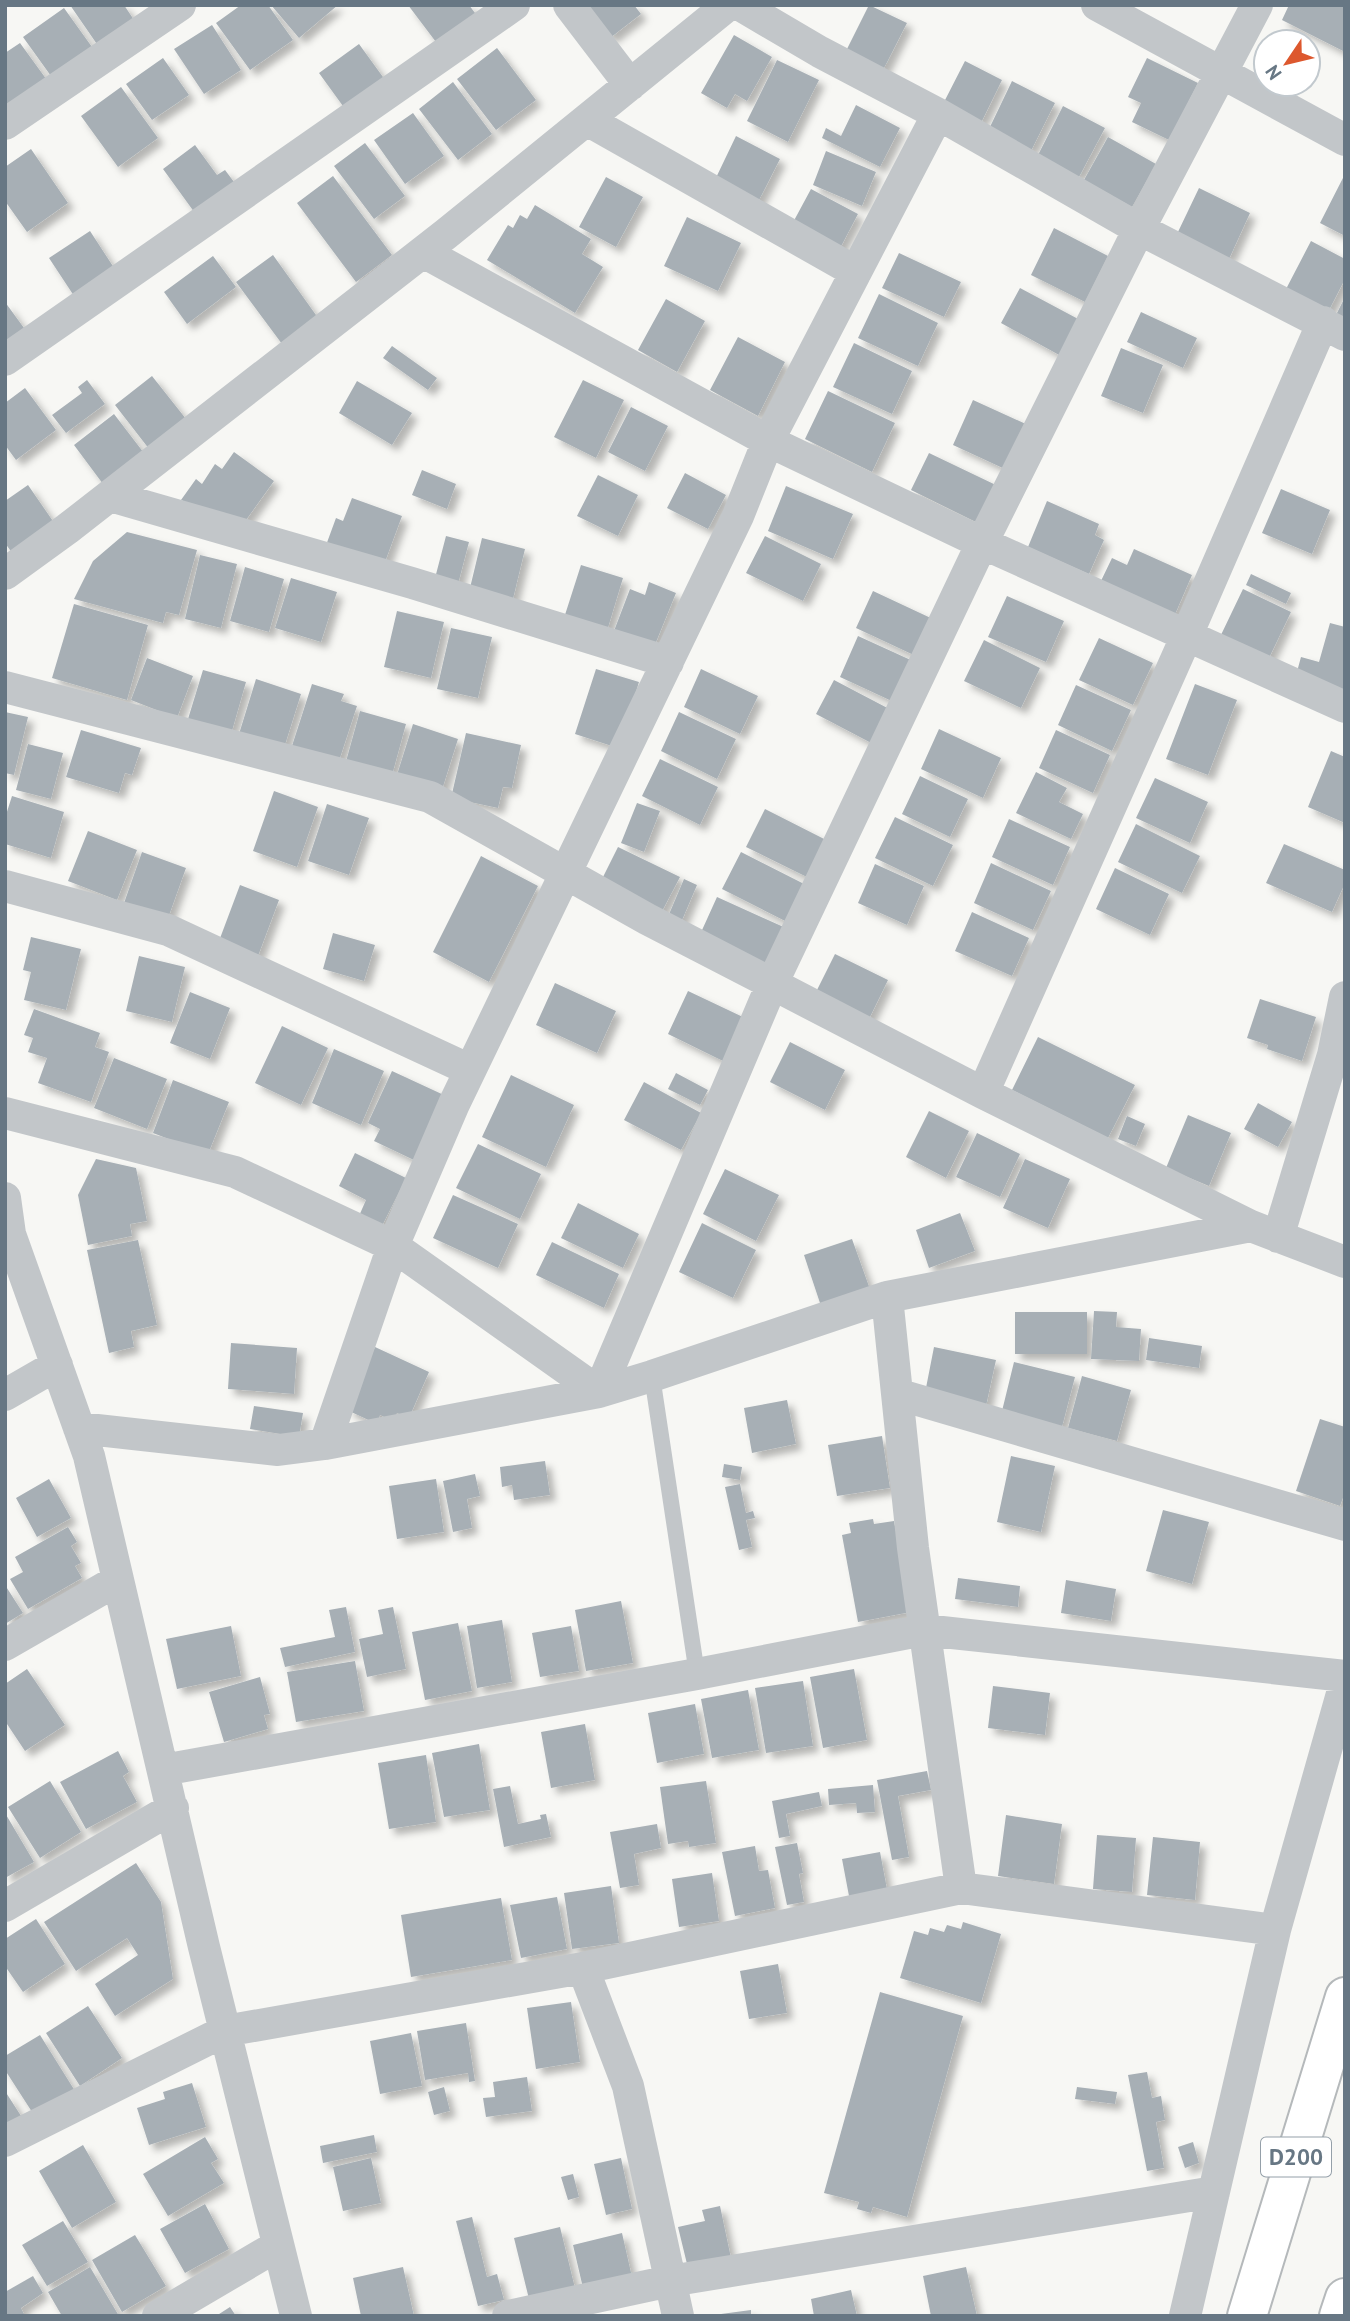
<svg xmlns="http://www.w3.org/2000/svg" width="1350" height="2321" font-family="'PT Sans',sans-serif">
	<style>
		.building { fill: #a7afb5; filter: url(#shadow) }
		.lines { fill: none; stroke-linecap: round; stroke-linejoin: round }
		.highway-casing { stroke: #b5b9bb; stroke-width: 42 }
		.lane { stroke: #c2c6c9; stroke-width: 16 }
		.street { stroke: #c2c6c9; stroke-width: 32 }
		.highway { stroke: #fff; stroke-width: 38 }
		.labels { text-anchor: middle; stroke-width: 7; stroke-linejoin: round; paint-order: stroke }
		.shield { fill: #fff; stroke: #95a0a9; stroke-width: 2 }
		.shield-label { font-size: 23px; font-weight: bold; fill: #677784 }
	</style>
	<defs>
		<filter id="shadow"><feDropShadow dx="6" dy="6" stdDeviation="3.5" flood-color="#0004"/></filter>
	</defs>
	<rect width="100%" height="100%" fill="#f7f7f4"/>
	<!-- building -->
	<path class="building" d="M70 5H124L138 26 101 50Z
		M241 5H268L293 40 250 70 216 23Z
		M271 5H338L299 38Z
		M408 5H469L478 17 439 46Z
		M585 5H634L641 14 610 38Z
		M869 5 907 23 882 72 845 53Z
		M1289 5H1345V52L1282 20Z
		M64 8 97 54 56 83 23 37Z
		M212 25 241 70 204 94 174 49Z
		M734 35 772 57 747 101 735 94 727 108 701 93Z
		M20 43 52 87 5 106V53Z
		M359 44 388 84 348 113 319 73Z
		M497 48 536 100 496 130 457 79Z
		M163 58 189 95 152 120 126 84Z
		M1147 58 1198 83 1169 140 1132 122 1141 103 1128 97Z
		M777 60 819 80 788 142 747 121Z
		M965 61 1002 80 981 123 943 104Z
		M1012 81 1055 103 1031 151 989 129Z
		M453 82 492 134 458 160 419 109Z
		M121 87 158 138 118 167 81 116Z
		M856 105 900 128 880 167 822 138 826 128 841 136Z
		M1063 106 1105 128 1079 177 1038 155Z
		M413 113 444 156 405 184 374 140Z
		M736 136 780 159 756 206 713 184Z
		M1108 137 1156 164 1132 207 1084 180Z
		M365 143 405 196 374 219 334 166Z
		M195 145 217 175 225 170 240 190 200 220 163 169Z
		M31 149 68 203 27 232 5 201V167Z
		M826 151 876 172 862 206 813 185Z
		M1345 174V236L1320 223Z
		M333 176 392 255 356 282 297 203Z
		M606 177 643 197 616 247 579 227Z
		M1199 188 1250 213 1229 259 1177 234Z
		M811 189 858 214 837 254 790 228Z
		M535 205 591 239 582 254 603 267 575 313 487 260 508 225 513 228 520 215 527 219Z
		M687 217 741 243 718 291 664 266Z
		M1054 228 1108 256 1085 302 1031 275Z
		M90 231 120 277 80 305 49 258Z
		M1311 241 1345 259V279L1327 314 1285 291Z
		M899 253 961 282 944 317 882 288Z
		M273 255 321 322 285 348 236 282Z
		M213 256 236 287 187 324 164 292Z
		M1020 288 1080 320 1061 356 1001 323Z
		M879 294 938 323 918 366 858 338Z
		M1345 297V324L1334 319Z
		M666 299 705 321 677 372 638 350Z
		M5 302 32 339 5 358Z
		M1141 312 1197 338 1183 368 1127 342Z
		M738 337 785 362 758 416 710 390Z
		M854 343 912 371 892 414 833 387Z
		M392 346 437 378 428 390 383 358Z
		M1121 348 1163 365 1143 413 1101 396Z
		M152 376 190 424 153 454 115 405Z
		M87 380 105 404 66 433 52 415 82 393 78 387Z
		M583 380 624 400 596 458 554 437Z
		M357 381 412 413 392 445 339 413Z
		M25 388 56 430 16 460 5 445V403Z
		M828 391 895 423 872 472 805 439Z
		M973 400 1028 425 1007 470 953 445Z
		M631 407 668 426 645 471 608 452Z
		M114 414 147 457 106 488 74 445Z
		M234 452 274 481 241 527 181 500 196 479 202 484 215 464 222 469Z
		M929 453 1000 487 982 525 911 490Z
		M422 470 456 484 447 509 412 495Z
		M685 473 726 495 708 529 667 508Z
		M598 475 638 495 618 536 577 516Z
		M28 485 57 527 15 557 5 543V501Z
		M786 486 853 514 833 559 768 531Z
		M1281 489 1330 510 1312 554 1262 533Z
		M352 498 402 516 382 570 325 548 336 518 343 521Z
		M1047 501 1099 524 1095 535 1104 540 1089 574 1028 547Z
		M127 532 197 550 179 615 166 612 163 623 74 599 93 561Z
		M446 536 469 542 457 588 434 582Z
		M765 536 821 564 803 601 746 573Z
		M482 538 525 549 512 603 469 592Z
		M1134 549 1192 575 1173 619 1099 585 1112 558 1127 565Z
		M200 555 237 564 221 628 185 619Z
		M581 565 623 578 607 631 564 618Z
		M245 567 284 579 269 632 230 621Z
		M1251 574 1291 593 1286 604 1246 585Z
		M291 578 337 592 321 642 275 628Z
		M649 582 676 593 654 647 614 631 630 589 645 595Z
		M1243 589 1291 612 1268 660 1220 637Z
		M873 591 935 620 918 657 856 628Z
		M1007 596 1064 621 1046 662 988 637Z
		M74 604 148 625 127 700 52 678Z
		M397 611 444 622 431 678 384 667Z
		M1330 623 1345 627V700L1295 679 1301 657 1319 662Z
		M451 628 492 637 478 698 437 689Z
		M858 636 915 662 896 703 840 677Z
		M1099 638 1153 663 1133 705 1079 680Z
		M984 640 1040 668 1021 708 964 681Z
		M147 658 193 676 177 718 131 700Z
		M596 669 639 682 618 748 575 734Z
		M701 669 758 696 740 734 684 707Z
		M203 670 246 682 232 731 188 719Z
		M256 679 301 694 284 748 239 734Z
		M834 680 895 712 877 746 816 714Z
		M312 684 344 694 341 701 357 706 338 764 291 749Z
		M1195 684 1237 700 1208 775 1166 759Z
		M1076 685 1131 710 1112 751 1058 725Z
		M360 711 406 724 391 779 345 765Z
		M5 712 28 717 14 775 5 773Z
		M679 712 736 739 717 779 661 751Z
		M413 724 458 739 441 793 396 778Z
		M939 729 1001 758 983 798 921 769Z
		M81 730 141 748 132 775 125 773 119 793 66 777Z
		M1056 730 1110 755 1093 793 1039 768Z
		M466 733 521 745 512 788 503 787 498 808 451 798Z
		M28 744 63 753 51 799 16 790Z
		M1331 751 1345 757V823L1308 807Z
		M660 759 718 787 700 825 642 796Z
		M1036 772 1067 788 1059 802 1083 814 1071 839 1016 813Z
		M920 776 968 799 950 837 902 814Z
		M1155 778 1208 802 1190 843 1136 818Z
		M274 791 318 807 297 867 253 851Z
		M12 796 64 812 51 858 5 844V818Z
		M637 803 660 811 644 852 621 843Z
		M327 804 369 818 349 875 308 861Z
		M765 809 832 843 813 880 746 847Z
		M895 817 953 845 933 886 875 858Z
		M1009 819 1070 847 1053 885 992 857Z
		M1136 824 1200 856 1182 893 1118 862Z
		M88 831 137 850 117 900 68 881Z
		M1284 844 1345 870V883L1332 912 1266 883Z
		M618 847 680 877 659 917 598 887Z
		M142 852 186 868 167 921 123 906Z
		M741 852 810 887 791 924 722 889Z
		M481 856 538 886 489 982 433 952Z
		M991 863 1051 891 1033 930 974 903Z
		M875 864 924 886 907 925 858 903Z
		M1115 868 1169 894 1150 935 1096 909Z
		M684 879 697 885 680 925 667 919Z
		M240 885 279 900 258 956 219 941Z
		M717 897 788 929 769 971 698 939Z
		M972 912 1029 938 1012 976 955 951Z
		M333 933 375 945 364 981 323 969Z
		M31 937 81 949 66 1010 24 1000 31 972 23 970Z
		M835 954 888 980 868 1021 815 994Z
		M139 956 185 967 172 1022 126 1011Z
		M555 983 616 1011 597 1053 536 1025Z
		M688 991 745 1018 725 1062 668 1034Z
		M190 992 230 1008 210 1059 170 1043Z
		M1260 999 1316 1017 1302 1061 1267 1049 1268 1045 1247 1038Z
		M34 1009 100 1033 95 1047 109 1052 91 1102 38 1083 47 1058 28 1052 33 1038 24 1035Z
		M282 1026 328 1048 301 1105 255 1083Z
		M1038 1037 1135 1085 1108 1138 1012 1090Z
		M790 1042 845 1070 825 1110 770 1082Z
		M334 1049 384 1071 361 1125 312 1103Z
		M114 1058 167 1079 147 1129 94 1108Z
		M392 1071 446 1096 416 1161 374 1141 380 1129 368 1123Z
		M676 1073 708 1090 700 1105 668 1089Z
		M511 1075 574 1105 546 1167 482 1137Z
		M173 1080 229 1102 208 1154 153 1133Z
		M644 1082 701 1113 681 1150 624 1120Z
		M1258 1103 1292 1122 1278 1147 1244 1129Z
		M929 1111 969 1131 946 1178 906 1157Z
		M1188 1115 1231 1133 1209 1186 1166 1168Z
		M1127 1116 1145 1124 1136 1146 1118 1139Z
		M977 1133 1020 1154 1000 1197 956 1177Z
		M478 1144 541 1174 520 1219 456 1188Z
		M355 1153 406 1178 381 1228 359 1216 366 1200 339 1186Z
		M96 1159 136 1168 147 1221 130 1224 132 1236 88 1245 78 1195Z
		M1025 1159 1070 1179 1048 1228 1003 1208Z
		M725 1169 779 1195 756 1241 703 1214Z
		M453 1195 518 1224 498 1268 433 1238Z
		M578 1203 639 1234 623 1268 561 1238Z
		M960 1213 975 1251 929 1268 916 1230Z
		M702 1223 756 1250 733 1298 679 1272Z
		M852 1239 871 1292 822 1309 804 1255Z
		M138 1240 157 1325 131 1331 134 1347 109 1353 87 1250Z
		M552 1242 619 1274 604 1308 536 1275Z
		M1094 1311 1117 1312 1116 1327 1141 1329 1139 1361 1091 1359Z
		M1015 1312H1087V1354H1015Z
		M1149 1338 1202 1346 1199 1368 1146 1360Z
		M231 1343 297 1348 294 1394 228 1389Z
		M375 1347 429 1372 409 1418 397 1413 393 1421 380 1415 377 1424 347 1410Z
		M934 1347 996 1360 986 1406 925 1393Z
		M1014 1362 1075 1377 1062 1427 1002 1411Z
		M1082 1376 1131 1390 1117 1441 1068 1428Z
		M787 1400 796 1444 752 1453 744 1408Z
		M254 1406 303 1413 299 1437 250 1429Z
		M1320 1419 1345 1427V1492L1340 1506 1296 1491Z
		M882 1436 890 1488 837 1496 828 1445Z
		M1011 1456 1055 1466 1041 1532 997 1522Z
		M545 1461 550 1495 514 1500 512 1485 502 1487 500 1467Z
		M724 1464 742 1467 740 1480 722 1477Z
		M475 1474 480 1496 467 1499 472 1528 453 1532 443 1481Z
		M49 1479 71 1518 37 1537 16 1498Z
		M436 1479 444 1532 397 1539 389 1486Z
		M740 1484 746 1513 753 1511 755 1518 746 1520 752 1547 739 1550 725 1487Z
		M1163 1510 1209 1522 1192 1584 1146 1571Z
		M873 1519 874 1524 894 1521 911 1612 858 1622 842 1535 851 1533 849 1523Z
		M68 1527 77 1542 71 1546 81 1563 75 1566 82 1578 28 1609 10 1579 23 1572 15 1557Z
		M958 1578 1020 1586 1018 1607 955 1599Z
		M1066 1580 1116 1589 1111 1621 1061 1613Z
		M5 1585 23 1613 5 1624Z
		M621 1601 633 1663 586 1671 575 1610Z
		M346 1607 355 1652 285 1667 280 1648 335 1637 329 1610Z
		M393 1607 406 1669 367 1677 359 1639 383 1634 378 1610Z
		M502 1620 512 1682 477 1688 467 1626Z
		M458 1623 472 1691 425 1700 412 1632Z
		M231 1626 241 1676 177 1689 166 1639Z
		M571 1626 579 1671 540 1677 532 1633Z
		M355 1661 364 1711 296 1722 287 1672Z
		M27 1669 65 1725 25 1751 5 1721V1684Z
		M854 1669 867 1740 823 1748 810 1677Z
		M260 1677 270 1714 264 1715 268 1729 224 1742 209 1692Z
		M803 1681 813 1746 766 1753 755 1688Z
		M993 1686 1050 1693 1045 1735 988 1728Z
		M748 1690 759 1750 712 1758 701 1699Z
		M695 1704 704 1754 657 1763 648 1713Z
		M585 1724 595 1780 551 1788 541 1732Z
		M479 1744 490 1810 444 1817 432 1753Z
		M118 1751 129 1772 123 1776 137 1802 86 1829 60 1782Z
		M426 1755 436 1822 389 1829 378 1763Z
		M927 1771 931 1790 898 1796 909 1857 892 1860 877 1780Z
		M50 1781 81 1832 40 1858 8 1807Z
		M706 1781 716 1843 689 1847 688 1841 668 1844 660 1787Z
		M873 1785 875 1812 857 1813 856 1803 829 1805 828 1789Z
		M510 1786 518 1824 541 1819 540 1815 546 1814 551 1837 504 1847 493 1789Z
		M819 1792 822 1806 786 1814 790 1836 779 1838 772 1801Z
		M5 1813 34 1862 5 1878Z
		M1006 1815 1062 1824 1054 1884 998 1876Z
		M657 1824 661 1848 634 1854 639 1885 620 1888 610 1832Z
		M1097 1835 1136 1838 1132 1892 1093 1889Z
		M1153 1837 1200 1842 1195 1900 1147 1895Z
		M797 1843 803 1873 799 1874 804 1902 787 1905 775 1847Z
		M755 1846 759 1871 768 1870 775 1908 735 1916 722 1852Z
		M880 1852 887 1889 849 1896 842 1859Z
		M136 1863 161 1902 173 1979 115 2016 95 1984 138 1955 127 1938 76 1971 44 1922Z
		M712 1873 719 1921 679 1927 672 1879Z
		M611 1886 619 1943 572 1949 564 1893Z
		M557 1897 567 1949 521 1958 510 1905Z
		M501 1898 512 1960 411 1977 401 1915Z
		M36 1919 65 1964 23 1992 5 1966V1939Z
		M963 1922 1001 1934 981 2003 900 1978 914 1931 928 1935 930 1928 944 1932 947 1925 961 1929Z
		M778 1964 787 2013 749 2019 740 1971Z
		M880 1992 963 2016 907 2217 873 2207 871 2213 857 2209 859 2202 824 2193Z
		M571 2002 580 2062 536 2069 527 2008Z
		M88 2006 122 2058 80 2086 46 2033Z
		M466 2023 475 2081 469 2082 468 2073 425 2080 417 2031Z
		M411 2033 422 2086 380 2094 370 2041Z
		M40 2035 75 2091 34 2115 5 2070V2056Z
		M1147 2072 1152 2098 1161 2096 1165 2120 1156 2122 1164 2168 1147 2171 1128 2075Z
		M527 2077 532 2111 486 2117 483 2098 495 2097 493 2082Z
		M192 2083 206 2127 149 2145 137 2108 165 2099 163 2092Z
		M444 2087 450 2111 434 2115 428 2092Z
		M1077 2087 1117 2092 1115 2104 1075 2099Z
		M5 2091 23 2119 5 2131Z
		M374 2135 377 2152 323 2163 320 2146Z
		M205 2137 218 2159 211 2163 224 2183 168 2216 143 2174Z
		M1193 2142 1199 2163 1185 2168 1178 2147Z
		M83 2145 116 2202 72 2228 39 2171Z
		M371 2158 381 2203 343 2211 333 2167Z
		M621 2158 632 2209 606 2215 594 2164Z
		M573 2174 579 2197 568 2200 561 2177Z
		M205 2204 229 2249 185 2273 160 2229Z
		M720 2206 731 2258 688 2268 678 2227 705 2221 702 2210Z
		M472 2217 487 2277 497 2274 504 2300 478 2306 456 2221Z
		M63 2221 88 2262 47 2286 22 2245Z
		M560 2227 575 2288 529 2299 514 2238Z
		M622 2233 632 2277 583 2288 573 2245Z
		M135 2235 166 2286 122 2312 92 2260Z
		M90 2267 119 2316H62L48 2292Z
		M403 2267 414 2316H361L353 2278Z
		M966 2267 977 2316H931L923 2276Z
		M33 2276 43 2293 21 2308 25 2316H5V2292Z
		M851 2290 857 2316H814L811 2299Z
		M230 2307 236 2316H216Z
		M751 2310V2316H721V2314Z"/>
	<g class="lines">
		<defs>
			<path id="highway" d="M1247 2316 1345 1997
				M1339 2316 1345 2298"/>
		</defs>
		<!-- highway casing -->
		<use href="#highway" class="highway-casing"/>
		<!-- lane -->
		<path class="lane" d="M652 1376 697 1674"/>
		<!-- street -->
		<path class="street" d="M569 5 630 85
			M740 5 820 52 938 114 1139 229 1345 335
			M1097 5 1345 140
			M587 120 856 272
			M5 124 180 5
			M423 252 768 441 982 543 1345 707
			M5 360 514 5
			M110 496 412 583 668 662
			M5 574 67 529 446 234 728 5
			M5 687 430 797 647 919 983 1093 1251 1226 1345 1262
			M5 886 168 930 470 1070
			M983 1093 1187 635 1323 322
			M5 1113 235 1172 393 1246 599 1392 772 984 982 543 1139 229 1257 5
			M5 1198 10 1234 89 1456 204 1947 296 2316
			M1278 1237 1333 1055 1345 997
			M887 1297 1251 1226
			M897 1394 1345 1525
			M5 1395 57 1365
			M79 1428 278 1450 325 1444 599 1392 652 1376 887 1297 913 1548 961 1888
			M325 1444 393 1246 454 1104 738 516 768 441 938 114
			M5 1645 118 1580
			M163 1770 697 1674 924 1630 1345 1676
			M5 1906 173 1808
			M583 1968 961 1888 1275 1930
			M5 2141 225 2031 583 1968 628 2086 678 2316
			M158 2316 277 2246
			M508 2316 670 2281 1214 2192
			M1185 2316 1275 1930 1345 1683"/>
		<!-- highway -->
		<use href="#highway" class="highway"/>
	</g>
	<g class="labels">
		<!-- shield labels -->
		<rect class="shield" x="1261" y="2137.5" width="70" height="39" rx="5"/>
		<g class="shield-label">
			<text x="1296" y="2165">D200</text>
		</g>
	</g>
	<!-- border -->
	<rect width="1350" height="2321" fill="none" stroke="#677784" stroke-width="14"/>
	<!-- north arrow -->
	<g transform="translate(1287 63) rotate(235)"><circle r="33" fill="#ffffff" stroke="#c2c9ce" stroke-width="2"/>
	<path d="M0-5L12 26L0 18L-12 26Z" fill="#dd582e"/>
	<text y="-10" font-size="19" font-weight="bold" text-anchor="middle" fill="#677784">N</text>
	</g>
</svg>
